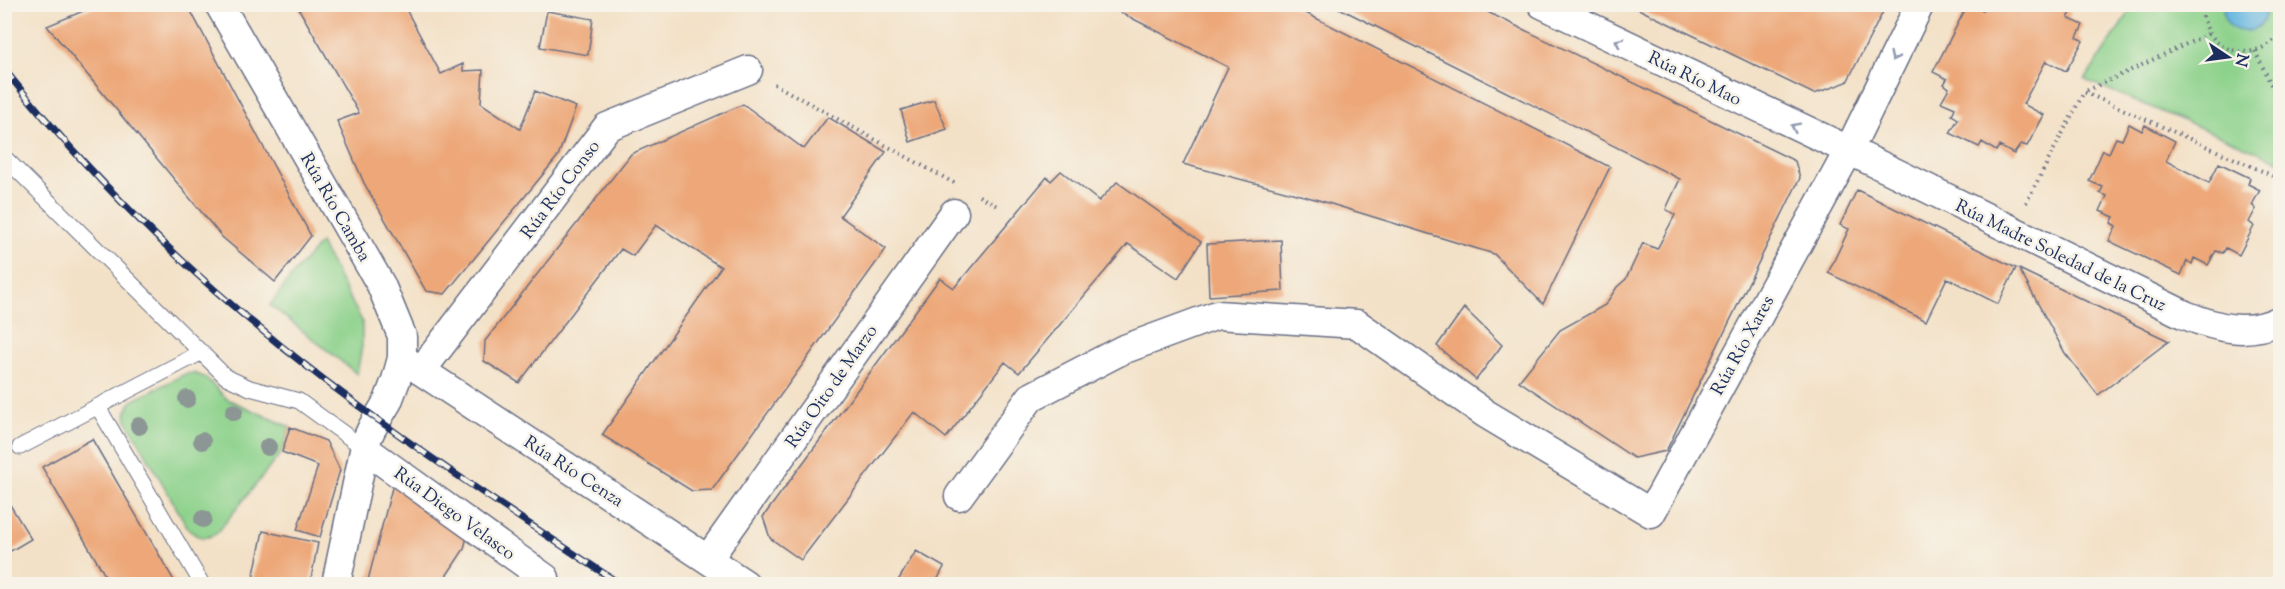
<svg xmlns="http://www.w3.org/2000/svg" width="2285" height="589" font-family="'Sorts Mill Goudy',serif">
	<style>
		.green { fill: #8dd28c; stroke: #548075; stroke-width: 1.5 }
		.water { fill: #65b6e0; stroke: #40729f; stroke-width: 1.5 }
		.building { fill: #eda778 }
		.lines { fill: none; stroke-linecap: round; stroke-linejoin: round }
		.lane-casing { stroke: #676d83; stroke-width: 17 }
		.street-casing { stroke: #676d83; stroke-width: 31 }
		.path { stroke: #676d83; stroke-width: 4; stroke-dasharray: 1.5 4.5; stroke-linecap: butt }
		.lane { stroke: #fff; stroke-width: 15 }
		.street { stroke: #fff; stroke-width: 28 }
		.rail-casing { stroke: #1b2f5e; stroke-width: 7 }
		.rail { stroke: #f7f3e8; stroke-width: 4.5; stroke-dasharray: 14; stroke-linecap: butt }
		.tree { fill: #8c9694 }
		.oneway { stroke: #8d97ae }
		.labels { text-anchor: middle; stroke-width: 5; stroke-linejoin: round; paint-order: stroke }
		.street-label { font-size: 18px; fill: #1b2f5e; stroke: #f7f3e8 }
	</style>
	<rect width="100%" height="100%" fill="#f7f3e8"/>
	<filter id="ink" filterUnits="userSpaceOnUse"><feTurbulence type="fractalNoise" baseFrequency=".0167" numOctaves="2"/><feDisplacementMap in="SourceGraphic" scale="12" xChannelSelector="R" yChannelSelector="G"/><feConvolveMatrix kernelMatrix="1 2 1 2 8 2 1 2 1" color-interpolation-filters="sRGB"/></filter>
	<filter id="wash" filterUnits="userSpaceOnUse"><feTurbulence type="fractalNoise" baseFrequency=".008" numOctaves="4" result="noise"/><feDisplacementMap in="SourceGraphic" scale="24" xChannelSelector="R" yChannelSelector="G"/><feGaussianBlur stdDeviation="1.35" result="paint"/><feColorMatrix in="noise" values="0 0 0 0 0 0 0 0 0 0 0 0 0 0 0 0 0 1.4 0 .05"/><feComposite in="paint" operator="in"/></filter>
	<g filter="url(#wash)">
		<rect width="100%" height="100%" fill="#f3e1c7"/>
		<!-- green -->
		<path class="green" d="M2134 5H2280V161L2085 80Z
			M320 243 362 321V346L357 374 270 305 294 273Z
			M194 373 206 378 227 399 290 427 282 452 217 533C206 540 198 538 189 530L127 421C125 413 127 408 132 401L185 374Z"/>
		<!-- water -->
		<path class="water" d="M2224 4 2265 5C2271 41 2217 39 2224 4Z"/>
		<g id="blocks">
			<!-- building -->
			<path class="building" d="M100 4H187L311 236 275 282 222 237 47 26Z
				M296 4H403L441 74 463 64V71L483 70 481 103 520 129 535 91 576 107 558 156 445 294 426 291 364 183 337 121 359 113Z
				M1104 4H1288L1610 167 1543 304 1494 254 1315 199 1183 164 1228 67Z
				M1331 4H1471L1795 161 1800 178 1666 451 1634 458 1519 381 1560 330 1605 305 1617 287 1626 279 1643 243 1657 249 1675 215 1666 209 1680 179Z
				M1628 4H1887L1847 82 1814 94Z
				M1968 4 1983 10 1986 5 1991 8 1993 4H2054L2071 13 2068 18 2083 25 2077 37 2083 41 2066 71 2046 61 2023 104 2044 115 2027 146 2021 144 2014 154 1999 146 1996 151 1982 142 1979 147 1950 133 1958 119 1952 115 1955 108 1941 102 1949 88 1944 84 1947 79 1933 72Z
				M547 11 593 19 588 55 540 47Z
				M934 100 947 129 910 142 901 110Z
				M743 104 804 149 828 117 886 152 840 216 886 249 712 490 692 491 602 435 721 267 656 225 633 256 621 249 519 383 484 361 485 341 631 154Z
				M2129 124 2142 131 2145 125 2175 141 2166 161 2209 183 2219 163 2250 178 2248 184 2260 190 2252 205 2256 209 2249 222 2254 226 2239 255 2226 248 2223 253 2216 251 2208 265 2194 258 2192 264 2187 261 2181 275 2109 241 2116 226 2111 223 2114 217 2100 211 2107 196 2100 193 2103 187 2089 181 2103 150 2109 153 2116 138 2122 140Z
				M1061 171 1099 201 1117 182 1201 242 1178 278 1128 244 1019 373 1005 362 946 438 914 412 801 560 770 538 763 517 940 278 954 288 1047 177 1051 181Z
				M1857 190 2016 268 1998 304 1947 278 1926 321 1828 273 1849 229 1840 225Z
				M1281 240 1283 291 1209 296 1207 244Z
				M2019 269 2169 341 2098 395 2065 353Z
				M1464 308 1502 345 1476 380 1437 346Z
				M290 427 326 441 340 470 320 537 297 530 318 466 282 452Z
				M92 439 176 584H110L42 467Z
				M394 480 468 532 464 549 441 584H367Z
				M4 495 31 539 4 555Z
				M263 531 318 543 310 584H252Z
				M916 551 944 567 935 584H896Z"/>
		</g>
	</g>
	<g filter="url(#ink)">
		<use href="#blocks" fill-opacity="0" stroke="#676d83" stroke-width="1.5"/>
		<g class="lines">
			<defs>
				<path id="lane" d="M4 157 226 377 250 388 299 401 365 449
					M98 407 202 584
					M20 447 202 352"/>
				<path id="street" d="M219 4 381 285 402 336V358L396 380 388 401 372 428 366 441 336 584
					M1542 4 1894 172 2185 315C2217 328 2248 336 2280 320
					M406 361 745 584
					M421 371 607 127 748 70
					M365 449 545 578
					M959 496 1031 397 1122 350 1217 315 1357 324 1486 414 1651 513 1848 152 1920 4
					M708 559 954 213"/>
			</defs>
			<!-- lane casing -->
			<use href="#lane" class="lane-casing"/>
			<!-- street casing -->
			<use href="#street" class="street-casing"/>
			<!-- path -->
			<path class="path" d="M2202 4C2201 11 2203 17 2205 23 2215 57 2261 62 2280 32
				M2208 34 2084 92 2280 179
				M2255 51 2280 103
				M774 84 954 183
				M979 196 997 206
				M2026 203 2084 92"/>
			<!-- lane -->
			<use href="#lane" class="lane"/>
			<!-- street -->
			<use href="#street" class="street"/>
			<defs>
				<path id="rail" d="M4 69C29 100 54 130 81 159 175 262 288 357 402 437 474 488 547 536 620 584"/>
			</defs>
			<!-- rail casing -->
			<use href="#rail" class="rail-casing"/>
			<!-- rail -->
			<use href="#rail" class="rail"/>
		</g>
		<!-- trees -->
		<g class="tree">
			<circle cx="187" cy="399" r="9"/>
			<circle cx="234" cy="412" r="9"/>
			<circle cx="139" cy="426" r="9"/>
			<circle cx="202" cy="441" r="9"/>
			<circle cx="268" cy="447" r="9"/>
			<circle cx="203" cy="519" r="9"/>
		</g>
		<!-- one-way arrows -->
		<defs><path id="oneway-chevron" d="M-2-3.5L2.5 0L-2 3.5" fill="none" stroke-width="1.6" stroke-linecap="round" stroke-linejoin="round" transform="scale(1.5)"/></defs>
		<g class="oneway">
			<use href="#oneway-chevron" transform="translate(1619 42) rotate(-154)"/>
			<use href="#oneway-chevron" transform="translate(1894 57) rotate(116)"/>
			<use href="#oneway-chevron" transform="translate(1795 127) rotate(-154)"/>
		</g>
	</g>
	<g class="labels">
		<!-- street labels -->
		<g class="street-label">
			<text transform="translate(1695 78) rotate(26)" y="6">Rúa Río Mao</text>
			<text transform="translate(560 189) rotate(-53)" y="6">Rúa Río Conso</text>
			<text transform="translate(336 207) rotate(60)" y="6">Rúa Río Camba</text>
			<text transform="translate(2061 255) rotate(26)" y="6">Rúa Madre Soledad de la Cruz</text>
			<text transform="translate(1742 345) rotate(-61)" y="6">Rúa Río Xares</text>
			<text transform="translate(831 386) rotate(-55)" y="6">Rúa Oito de Marzo</text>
			<text transform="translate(574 471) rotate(33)" y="6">Rúa Río Cenza</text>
			<text transform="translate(455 513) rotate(36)" y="6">Rúa Diego Velasco</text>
		</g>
	</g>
	<!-- margin -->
	<rect width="2285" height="589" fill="none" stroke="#f7f3e8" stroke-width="24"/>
	<!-- north arrow -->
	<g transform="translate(2228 57) rotate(103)" stroke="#f7f3e8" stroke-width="4.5" paint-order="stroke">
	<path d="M0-4.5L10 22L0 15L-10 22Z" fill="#1b2f5e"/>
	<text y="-9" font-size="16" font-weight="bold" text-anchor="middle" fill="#1b2f5e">N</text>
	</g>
</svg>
